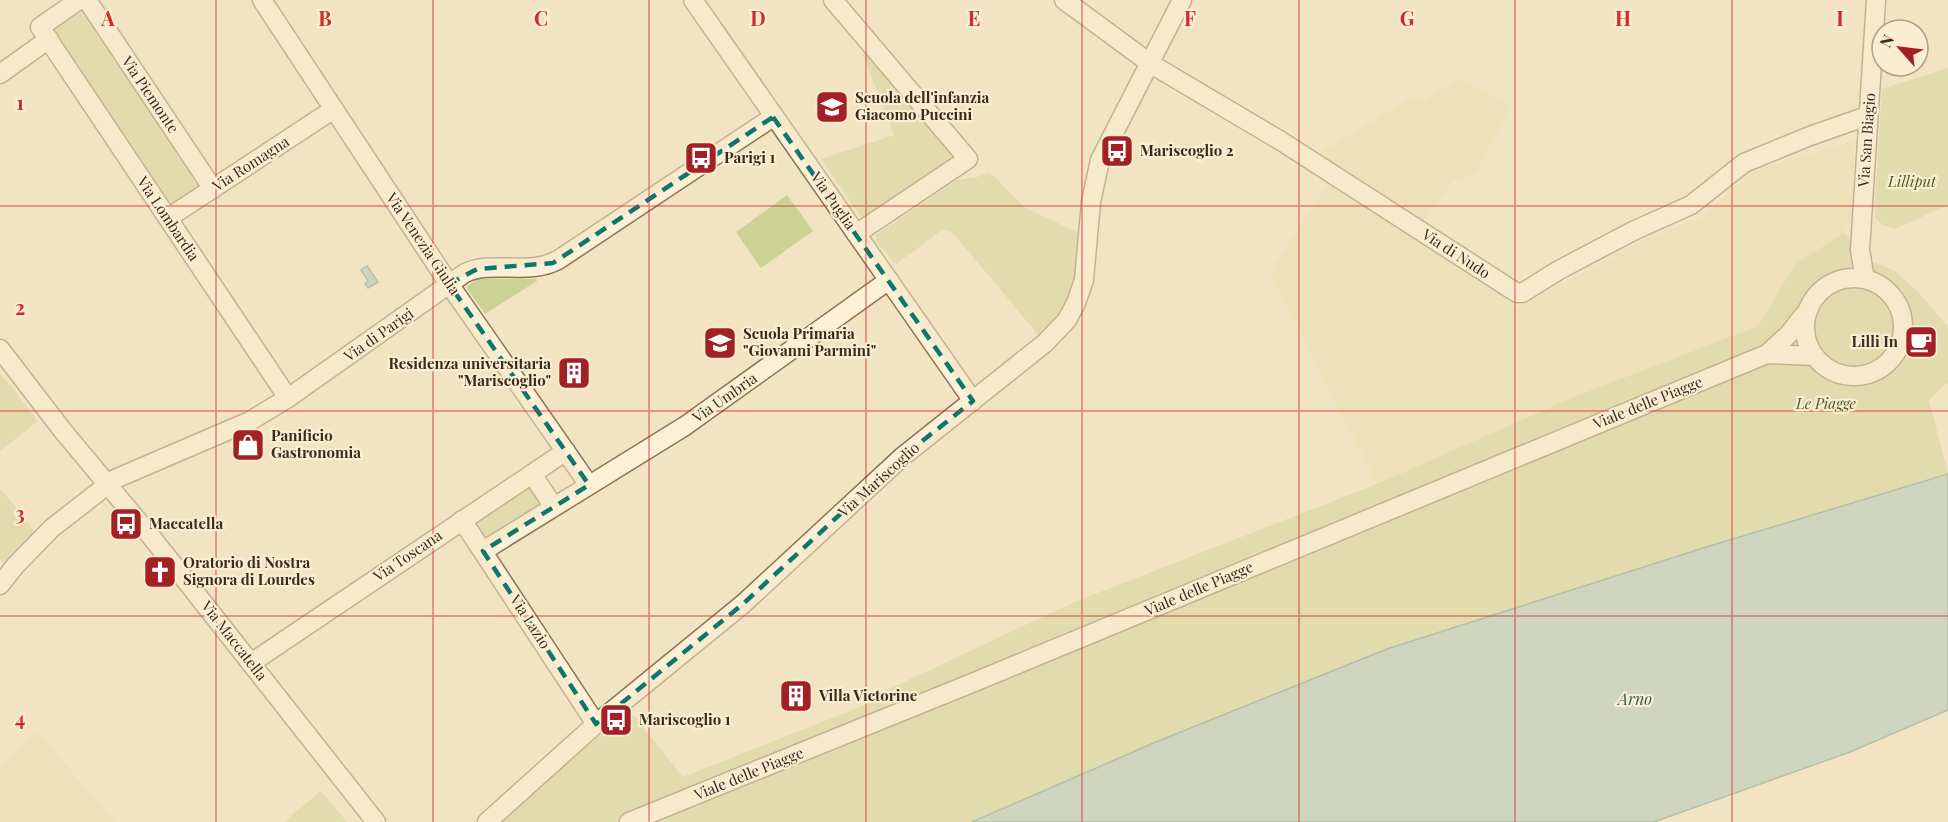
<svg xmlns="http://www.w3.org/2000/svg" width="1948" height="822" font-family="'Playfair Display',serif">
	<style>
		.farmland { fill: #e9deae }
		.green { fill: #ccd194 }
		.water { fill: #a4c4ba; stroke: #6a9489; stroke-width: 1.5 }
		.lines { fill: none; stroke-linecap: round; stroke-linejoin: round }
		.street-casing { stroke: #8e7357; stroke-width: 21 }
		.street { stroke: #fcf0d6; stroke-width: 18 }
		.marked { fill: none; stroke: #0f766e; stroke-width: 4.5; stroke-dasharray: 12 8; stroke-linejoin: round }
		.grid { fill: none; stroke: #d62828; stroke-width: 1.5; stroke-opacity: 0.55 }
		.labels { text-anchor: middle; stroke-width: 4.5; stroke-linejoin: round; paint-order: stroke }
		.street-label { font-size: 15px; fill: #3c2b1d; stroke: #f9edd2 }
		.poi-label { font-size: 15px; font-weight: bold; fill: #3c2b1d; stroke: #f9edd2; text-anchor: start }
		.park-label { font-size: 15px; font-style: italic; fill: #4d5b21; stroke: #f9edd2 }
		.water-label { font-size: 16px; font-style: italic; fill: #2a5d59; stroke: #f9edd2 }
		.grid-label { font-size: 20px; text-anchor: middle; font-weight: bold; fill: #d62828; stroke: #f9edd2; stroke-width: 4.5; stroke-linejoin: round; paint-order: stroke }
	</style>
	<rect width="100%" height="100%" fill="#f2e3c2"/>
	<!-- farmland -->
	<path class="farmland" d="M1458 79 1511 106 1475 173 1452 182 1424 222 1317 154 1415 95 1424 100Z
		M1854 141V215L1844 233 1795 264 1758 326 1571 398 1377 484 1270 272 1329 183 1519 307 1642 241 1701 217 1754 171Z
		M38 732 115 822H0V766Z"/>
	<!-- green -->
	<path class="green" d="M83 11 200 186 172 205 54 30Z
		M867 54 954 154V157L864 221 821 159 894 135 863 55Z
		M1948 68V205L1895 229 1883 225 1875 218V201L1882 89Z
		M990 172 1024 207 1081 234 1075 289 1065 310 1041 338 952 232 942 230 896 264 876 242V235L957 180 977 177Z
		M787 195 813 231 761 268 736 232Z
		M1844 233 1869 260 1895 271 1918 292 1948 327V382L1929 400 1948 474 1700 549 1387 649 1156 742 972 822H500L629 710 683 777 888 696 887 690 1072 603 1377 484 1571 398 1758 326 1795 264Z
		M478 279H536L537 281 485 314 466 287Z
		M0 373 38 421 0 451Z
		M532 484 545 504 513 525 510 522 485 538 474 522Z
		M0 488 35 532 3 563 0 559Z
		M321 791 347 822H284Z"/>
	<!-- water -->
	<path class="water" d="M367 266 378 282 368 288 365 284 368 281 361 270Z
		M1948 474V710L1850 752 1654 822H972L1156 742 1387 649 1700 549Z"/>
	<g class="lines">
		<defs>
			<path id="street" d="M79 0 40 27 288 398
				M87 0 213 189
				M262 0 449 284 589 485
				M693 0 973 401
				M833 0 968 159 856 234
				M1064 0 1151 64 1281 141 1517 293H1522L1559 270 1633 231 1691 205 1744 163 1810 136 1867 116
				M0 74 49 39
				M168 218 334 109
				M1805 327a49 49 0 1 1 98 0a49 49 0 1 1-98 0Z
				M1865 279 1860 250 1876 0
				M0 349 63 431 153 539 376 822
				M1767 354 1815 356
				M532 474 554 507
				M462 520 596 724
				M483 551 685 426 889 280
				M0 585 15 566 52 528 115 479 250 421 288 398 465 273C493 260 528 276 558 260L773 117
				M251 663 566 451
				M487 822 596 724 743 604 902 457 1045 343 1067 320 1076 303 1084 280 1091 202 1100 160 1182 0
				M629 822 972 683 1767 354 1788 335 1809 309"/>
		</defs>
		<!-- street casing -->
		<use href="#street" class="street-casing"/>
		<!-- street -->
		<use href="#street" class="street"/>
	</g>
	<!-- marked area -->
	<path d="M0 0H1948V822H0ZM773 117 973 401 902 457 743 604 596 724 483 551 589 485 449 284 477 269 553 263Z" fill="#f2e3c2" fill-opacity=".55" fill-rule="evenodd"/>
	<path class="marked" d="M773 117 973 401 902 457 743 604 596 724 483 551 589 485 449 284 477 269 553 263Z"/>
	<!-- grid -->
	<path class="grid" d="M216 0V822M433 0V822M649 0V822M866 0V822M1082 0V822M1299 0V822M1515 0V822M1732 0V822M0 206H1948M0 411H1948M0 616H1948"/>
	<!-- icons -->
	<defs>
		<symbol id="school-square" viewBox="-11 -11 22 22"><rect x="-9" y="-9" width="18" height="18" rx="4" fill="#a32124" stroke="#f9edd2"/><path d="M0-5L7-2L0 1L-7-2ZM-4 1L0 2.5L4 1V4Q0 6-4 4Z" fill="#fff"/></symbol>
		<symbol id="bus-square" viewBox="-11 -11 22 22"><rect x="-9" y="-9" width="18" height="18" rx="4" fill="#a32124" stroke="#f9edd2"/><path d="M-5-6H5V4H4V6H2V4H-2V6H-4V4H-5ZM-3.5-4V0h7V-4ZM-3.5 1.2v1.5H-2V1.2ZM2 1.2v1.5H3.5V1.2Z" fill="#fff"/></symbol>
		<symbol id="cafe-square" viewBox="-11 -11 22 22"><rect x="-9" y="-9" width="18" height="18" rx="4" fill="#a32124" stroke="#f9edd2"/><path d="M-5.5-4.5H6V0H3Q3 3.5 0 3.5H-2.5Q-5.5 3.5-5.5 0ZM3-3.2v2h1.7v-2ZM-6 4.5H4V6H-6Z" fill="#fff"/></symbol>
		<symbol id="building-square" viewBox="-11 -11 22 22"><rect x="-9" y="-9" width="18" height="18" rx="4" fill="#a32124" stroke="#f9edd2"/><path d="M-4-6H4V6H1V3H-1V6H-4ZM-2.5-4.3h1.7v1.8h-1.7ZM.8-4.3h1.7v1.8H.8ZM-2.5-1h1.7V.8h-1.7ZM.8-1h1.7V.8H.8Z" fill="#fff"/></symbol>
		<symbol id="shop-square" viewBox="-11 -11 22 22"><rect x="-9" y="-9" width="18" height="18" rx="4" fill="#a32124" stroke="#f9edd2"/><path d="M-5-2.5h2.3a2.7 3.5 0 0 1 5.4 0H5L5.5 6h-11ZM-1.5-2.5h3a1.5 2.3 0 0 0-3 0Z" fill="#fff"/></symbol>
		<symbol id="church-square" viewBox="-11 -11 22 22"><rect x="-9" y="-9" width="18" height="18" rx="4" fill="#a32124" stroke="#f9edd2"/><path d="M-1.2-6h2.4v3.5h3.3v2.4h-3.3V6h-2.4V-.1h-3.3v-2.4h3.3Z" fill="#fff"/></symbol>
	</defs>
	<g fill-rule="evenodd">
		<use href="#school-square" x="813" y="88" width="38" height="38"/>
		<use href="#bus-square" x="1098" y="132" width="38" height="38"/>
		<use href="#bus-square" x="682" y="139" width="38" height="38"/>
		<use href="#cafe-square" x="1902" y="323" width="38" height="38"/>
		<use href="#school-square" x="701" y="324" width="38" height="38"/>
		<use href="#building-square" x="555" y="354" width="38" height="38"/>
		<use href="#shop-square" x="229" y="426" width="38" height="38"/>
		<use href="#bus-square" x="107" y="505" width="38" height="38"/>
		<use href="#church-square" x="141" y="553" width="38" height="38"/>
		<use href="#building-square" x="777" y="677" width="38" height="38"/>
		<use href="#bus-square" x="597" y="701" width="38" height="38"/>
	</g>
	<g class="labels">
		<!-- street labels -->
		<g class="street-label">
			<text transform="translate(150 95) rotate(56)" y="5">Via Piemonte</text>
			<text transform="translate(1867 140) rotate(-86)" y="5">Via San Biagio</text>
			<text transform="translate(251 164) rotate(-33)" y="5">Via Romagna</text>
			<text transform="translate(833 201) rotate(55)" y="5">Via Puglia</text>
			<text transform="translate(168 219) rotate(56)" y="5">Via Lombardia</text>
			<text transform="translate(423 244) rotate(56)" y="5">Via Venezia Giulia</text>
			<text transform="translate(1456 254) rotate(33)" y="5">Via di Nudo</text>
			<text transform="translate(379 335) rotate(-35)" y="5">Via di Parigi</text>
			<text transform="translate(725 398) rotate(-35)" y="5">Via Umbria</text>
			<text transform="translate(1648 403) rotate(-22)" y="5">Viale delle Piagge</text>
			<text transform="translate(879 480) rotate(-42)" y="5">Via Mariscoglio</text>
			<text transform="translate(408 556) rotate(-34)" y="5">Via Toscana</text>
			<text transform="translate(1199 589) rotate(-23)" y="5">Viale delle Piagge</text>
			<text transform="translate(530 622) rotate(57)" y="5">Via Lazio</text>
			<text transform="translate(234 641) rotate(52)" y="5">Via Maccatella</text>
			<text transform="translate(749 774) rotate(-22)" y="5">Viale delle Piagge</text>
		</g>
		<!-- poi labels -->
		<g class="poi-label">
			<text x="855" y="103">Scuola dell'infanzia<tspan x="855" dy="17">Giacomo Puccini</tspan></text>
			<text x="1140" y="156">Mariscoglio 2</text>
			<text x="724" y="163">Parigi 1</text>
			<text x="743" y="339">Scuola Primaria<tspan x="743" dy="17">"Giovanni Parmini"</tspan></text>
			<text x="1898" y="347" text-anchor="end">Lilli In</text>
			<text x="551" y="369" text-anchor="end">Residenza universitaria<tspan x="551" dy="17">"Mariscoglio"</tspan></text>
			<text x="271" y="441">Panificio<tspan x="271" dy="17">Gastronomia</tspan></text>
			<text x="149" y="529">Maccatella</text>
			<text x="183" y="568">Oratorio di Nostra<tspan x="183" dy="17">Signora di Lourdes</tspan></text>
			<text x="819" y="701">Villa Victorine</text>
			<text x="639" y="725">Mariscoglio 1</text>
		</g>
		<!-- park labels -->
		<g class="park-label">
			<text x="1912" y="187">Lilliput</text>
			<text x="1826" y="409">Le Piagge</text>
		</g>
		<!-- water labels -->
		<g class="water-label">
			<text x="1635" y="705">Arno</text>
		</g>
	</g>
	<g class="grid-label">
		<text x="108" y="26">A</text>
		<text x="325" y="26">B</text>
		<text x="541" y="26">C</text>
		<text x="758" y="26">D</text>
		<text x="974" y="26">E</text>
		<text x="1190" y="26">F</text>
		<text x="1407" y="26">G</text>
		<text x="1623" y="26">H</text>
		<text x="1840" y="26">I</text>
		<text x="20" y="110">1</text>
		<text x="20" y="315">2</text>
		<text x="20" y="521">3</text>
		<text x="20" y="726">4</text>
	</g>
	<!-- north arrow -->
	<g transform="translate(1900 48) rotate(298)"><circle r="28" fill="#f9edd2" stroke="#ad9f8a" stroke-width="1.5"/>
	<path d="M0-4.5L10 22L0 15L-10 22Z" fill="#a32124"/>
	<text y="-9" font-size="16" font-weight="bold" text-anchor="middle" fill="#3c2b1d">N</text>
	</g>
</svg>
